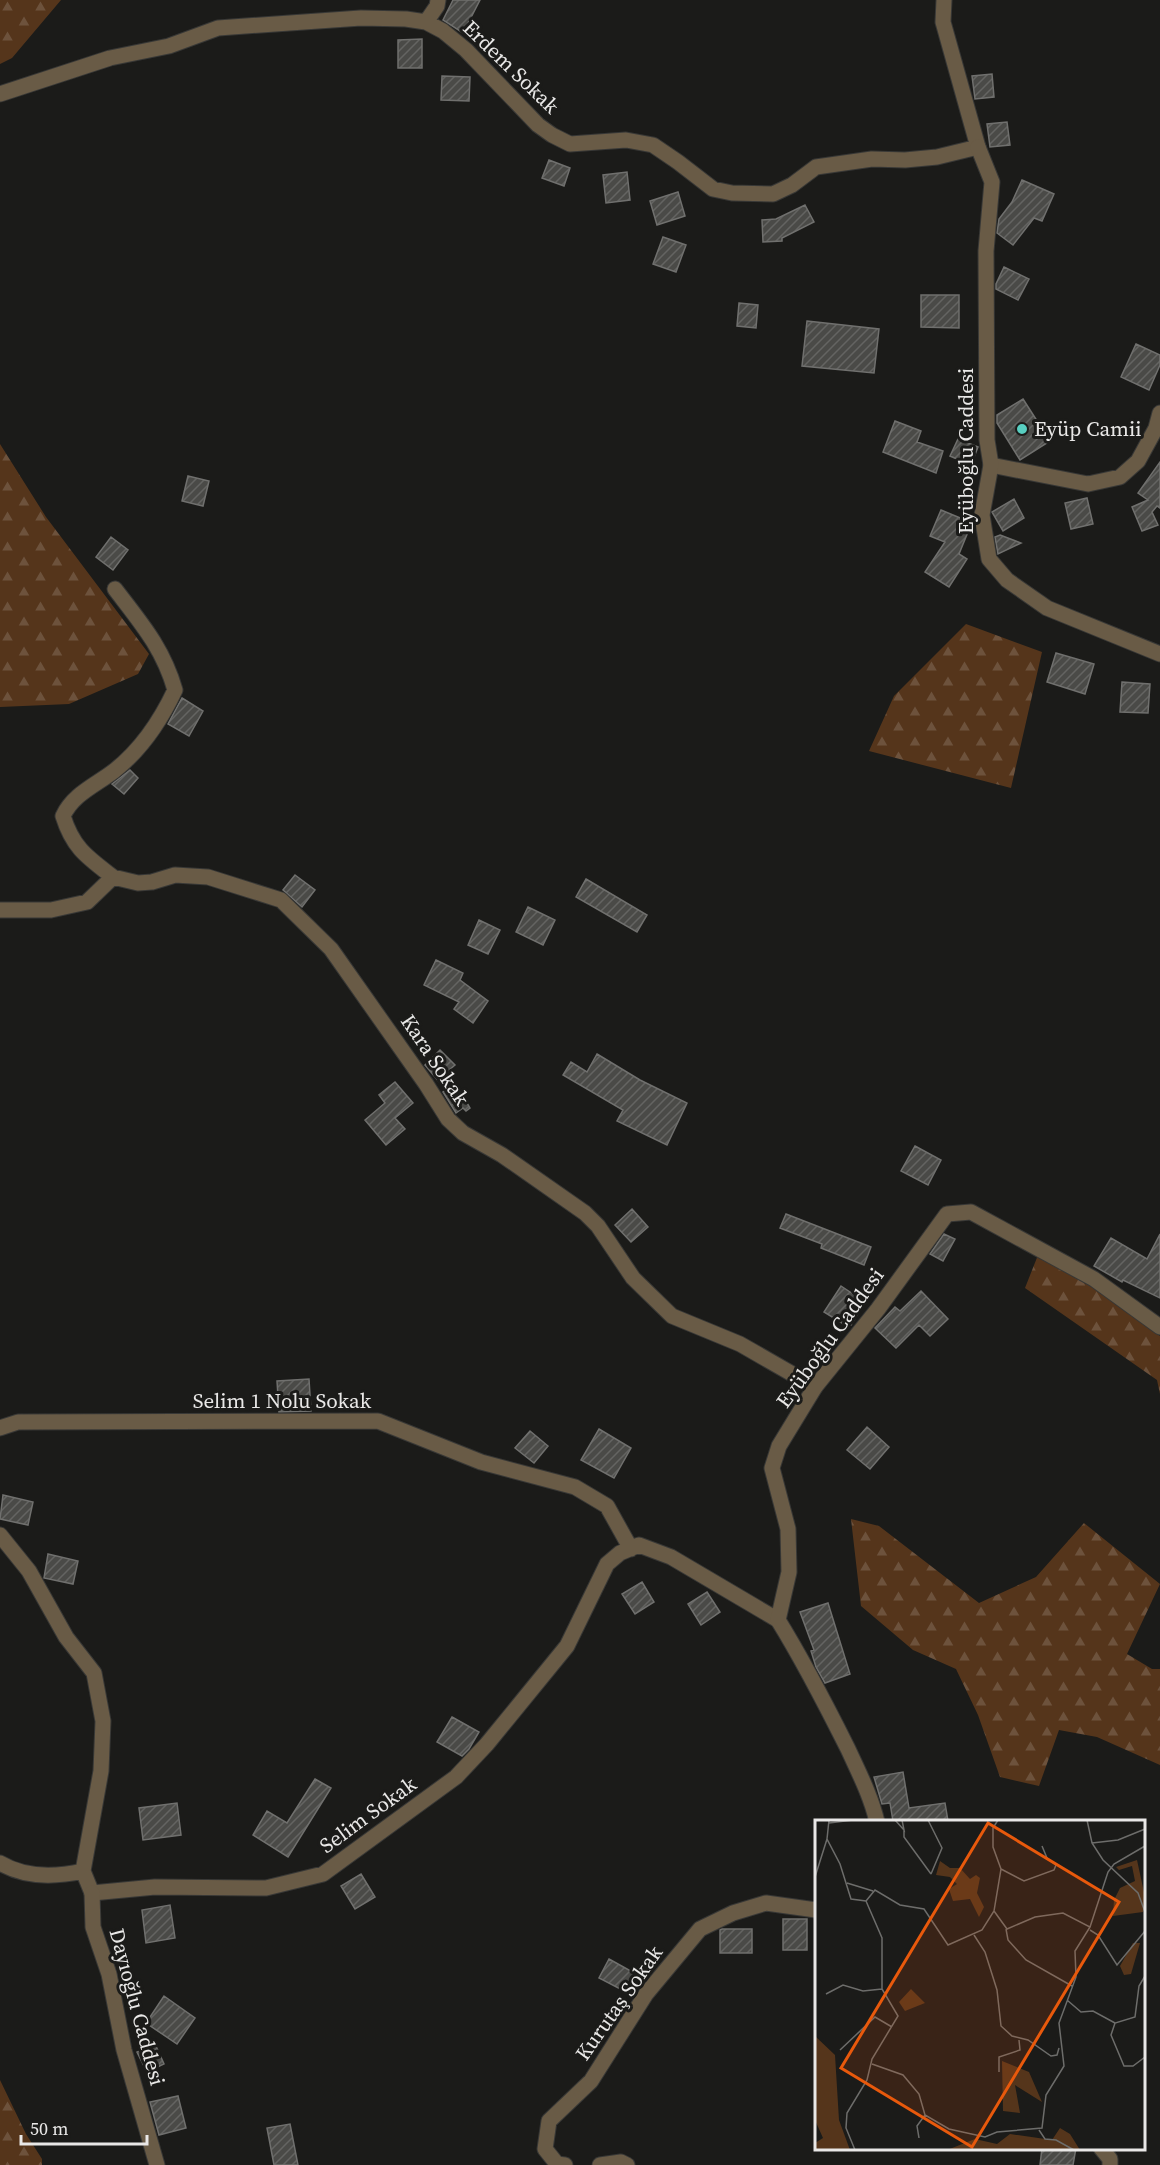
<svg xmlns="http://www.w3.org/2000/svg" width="1160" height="2165" font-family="'Source Serif 4',serif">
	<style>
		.forest { fill: url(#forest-firs) }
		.building { fill: url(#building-hatch); stroke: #70706e; stroke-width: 1.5 }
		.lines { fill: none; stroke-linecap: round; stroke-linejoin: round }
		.minor-casing { stroke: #383836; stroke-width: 17 }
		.tertiary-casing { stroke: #383836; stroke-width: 17 }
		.minor { stroke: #695b46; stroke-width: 15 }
		.tertiary { stroke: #695b46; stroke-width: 15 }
		.poi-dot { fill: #58cec0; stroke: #1b1b19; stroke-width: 2 }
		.labels { text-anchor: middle; stroke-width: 6; stroke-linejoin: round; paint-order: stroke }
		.street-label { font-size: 21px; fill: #e9e8e7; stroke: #1b1b19 }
		.poi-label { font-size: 21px; fill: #e9e8e7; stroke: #1b1b19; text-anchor: start }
		.inset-road { fill: none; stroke: #6d6d6b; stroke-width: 1.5 }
		.view { fill: #e8590c; fill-opacity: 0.15; stroke: #e8590c; stroke-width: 3 }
		.inset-edge { fill: none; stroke: #e9e8e7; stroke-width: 3 }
	</style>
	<defs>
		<pattern id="forest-firs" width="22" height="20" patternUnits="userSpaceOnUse" patternTransform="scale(1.5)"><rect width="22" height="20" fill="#55351b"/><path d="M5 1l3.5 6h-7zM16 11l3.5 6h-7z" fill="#6d523c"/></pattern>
		<pattern id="building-hatch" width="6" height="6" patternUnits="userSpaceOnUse" patternTransform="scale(1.5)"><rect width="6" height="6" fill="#4a4a47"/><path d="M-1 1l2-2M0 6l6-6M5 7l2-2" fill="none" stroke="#646462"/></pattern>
	</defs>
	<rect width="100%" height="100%" fill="#1b1b19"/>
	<!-- forest -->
	<path class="forest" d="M0 0H61L12 58 0 64Z
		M0 444 46 517 149 654 138 674 69 704 0 707Z
		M966 624 1042 652 1011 788 869 751 894 696Z
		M1040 1250 1093 1285 1160 1336V1394L1157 1380 1025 1288Z
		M851 1519 879 1526 979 1603 1036 1577 1084 1523 1160 1584 1127 1654 1152 1669H1160V1765L1097 1737 1059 1730 1039 1786 1000 1777 978 1715 956 1669 913 1650 861 1606Z
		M0 2080 26 2134 42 2159V2165H0Z"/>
	<!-- building -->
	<path class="building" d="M453 0H480L463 33 443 20Z
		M422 39V68H398V40Z
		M992 74 994 97 975 99 972 76Z
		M442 76 470 77 469 101 441 100Z
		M1007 122 1010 145 990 147 987 124Z
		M549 160 570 168 564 186 542 178Z
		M627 172 630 200 606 203 603 175Z
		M1022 180 1054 194 1042 221 1034 218 1013 245 997 233 999 219 1012 202Z
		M678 192 685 216 657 225 650 201Z
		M805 205 814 222 782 238V241L763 242 762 220 776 219Z
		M663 237 686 245 676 272 653 264Z
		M1004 267 1029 279 1018 300 996 289V284Z
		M921 295H959V328L921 327Z
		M739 303 758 305 756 328 737 326Z
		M807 321 879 329 874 373 802 366Z
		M1136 344 1160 355V365L1149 390 1121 377Z
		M1023 399 1050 441 1020 460 997 423V415Z
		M895 421 921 431 917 442 943 451 936 473 883 452Z
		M958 439 978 447 971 465 950 456Z
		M1160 462V508L1157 506 1152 512 1158 525 1142 531 1132 507 1148 500 1138 493Z
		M188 476 209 481 203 506 182 501Z
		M1087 498 1093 524 1071 529 1065 503Z
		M1014 499 1024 518 1003 531 992 512Z
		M941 510 970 522V527L959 554 967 559 949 587 925 572 945 542 930 536Z
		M1000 535 1021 543 998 554 995 537Z
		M111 537 128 550 113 570 96 557Z
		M1056 653 1094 664 1085 694 1047 682Z
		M1122 682 1150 684 1148 713 1120 712Z
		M182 698 203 711 189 736 168 724Z
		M130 770 138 778 124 794 112 784Z
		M295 875 315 890 302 907 283 890Z
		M586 879 647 915 637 932 576 897Z
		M528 907 555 920 543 945 516 932Z
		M479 920 500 930 488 954 468 945Z
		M436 960 463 973 460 980 488 1001 473 1023 454 1009 459 1002 424 985Z
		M440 1050 455 1065 448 1071 470 1108 466 1111 463 1108 456 1113 443 1092 446 1090 425 1065Z
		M597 1054 640 1080 687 1103 667 1145 617 1121 623 1110 563 1075 571 1062 587 1072Z
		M395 1082 413 1103 395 1118 405 1129 386 1145 365 1120 385 1103 379 1095Z
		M915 1146 941 1160 928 1185 901 1171Z
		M632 1209 648 1227 631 1242 615 1225Z
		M786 1214 871 1247 864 1265 821 1248 822 1244 780 1228Z
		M944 1234 955 1239 943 1261 930 1254Z
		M1160 1234V1298L1123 1280 1122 1282 1094 1266 1111 1238 1147 1259Z
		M841 1286 865 1302 851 1325H845L824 1312Z
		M921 1291 948 1319 930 1336 919 1325 896 1348 875 1328 895 1307 900 1311Z
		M309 1379 311 1411 279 1412 277 1381Z
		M867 1427 889 1447 870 1469 847 1450Z
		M599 1429 631 1448 614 1478 581 1460Z
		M530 1431 548 1446 534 1463 515 1448Z
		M3 1495 33 1502 28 1525 0 1519Z
		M48 1554 78 1561 73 1584 44 1578Z
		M642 1582 654 1602 635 1614 622 1594Z
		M707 1592 720 1612 701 1625 688 1604Z
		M828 1603 850 1674 825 1683 816 1667 811 1651 814 1650 800 1612Z
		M452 1717 479 1732 469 1749 462 1756 437 1742Z
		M903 1772 909 1808 945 1803 948 1821H893L890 1803 882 1804 874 1777Z
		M315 1779 331 1788 288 1857 253 1835 267 1811 287 1823Z
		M177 1803 181 1835 143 1840 139 1808Z
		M361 1874 375 1897 355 1909 341 1886Z
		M170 1905 175 1938 146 1943 142 1910Z
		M783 1919H807V1950H783Z
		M722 1929H752V1953H720V1930Z
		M609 1959 638 1975 628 1993 599 1978Z
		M164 1996 195 2018 177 2044 146 2023Z
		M155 2044 164 2064 147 2072 137 2052Z
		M178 2096 186 2128 159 2135 150 2102Z
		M290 2124 298 2165H274L267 2128Z
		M1042 2148H1076L1073 2165H1040Z"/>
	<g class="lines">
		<defs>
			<path id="minor" d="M426 22 437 6 438 0
				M0 94 110 58 169 46 218 28 361 18 406 19 426 22 443 31 466 50 538 125 552 135 570 144 626 140 653 145 678 162 713 189 732 193 773 194 792 185 816 167 872 159 905 160 937 157 978 147 943 22 944 0
				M991 465 1088 484 1120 477 1138 461 1156 428 1160 413
				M113 877C87 857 73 848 63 816 73 794 96 785 114 771 142 749 160 722 175 690 163 648 141 623 115 589
				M0 910H51L87 902 113 877 138 883 152 882 175 875 208 877 281 900 331 949 426 1084 448 1119 463 1133 502 1155 585 1213 598 1226 633 1278 672 1316 740 1344 815 1387
				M0 1428 18 1422 378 1421 481 1462 575 1487 607 1506 631 1549
				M0 1535 29 1571 66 1637 94 1673 103 1721 101 1771 83 1871 92 1893 155 1887 266 1888 323 1874 456 1777 487 1744 567 1646 607 1564 620 1553 639 1545 671 1557 778 1620
				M0 1863C25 1878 56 1877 83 1871
				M565 2165 557 2164 545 2149 549 2121 591 2081 646 1994 700 1929 733 1913 766 1903 816 1910
				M600 2165 621 2162 627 2165"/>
			<path id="tertiary" d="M978 147 992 182 986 251 987 440 991 465 982 515 989 559 1007 580 1047 608 1160 654
				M877 1822C871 1796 859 1773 848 1749 826 1705 804 1662 778 1620L789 1572 788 1529 772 1468 779 1446 815 1387 878 1309 947 1214 971 1212 1094 1279 1160 1327
				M92 1893 93 1927 109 1974 124 2050 157 2165
				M1101 2148 1110 2159V2165"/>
		</defs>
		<!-- minor casing -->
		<use href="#minor" class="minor-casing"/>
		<!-- tertiary casing -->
		<use href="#tertiary" class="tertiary-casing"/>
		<!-- minor -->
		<use href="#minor" class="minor"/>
		<!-- tertiary -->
		<use href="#tertiary" class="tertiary"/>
	</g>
	<!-- markers -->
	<circle class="poi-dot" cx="1022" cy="429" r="6"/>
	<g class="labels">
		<!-- street labels -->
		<g class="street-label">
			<text transform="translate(511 67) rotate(44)" y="7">Erdem Sokak</text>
			<text transform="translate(966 451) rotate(-90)" y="7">Eyüboğlu Caddesi</text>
			<text transform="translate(435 1060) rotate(56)" y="7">Kara Sokak</text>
			<text transform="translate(830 1338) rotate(-54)" y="7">Eyüboğlu Caddesi</text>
			<text x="282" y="1408">Selim 1 Nolu Sokak</text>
			<text transform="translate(368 1815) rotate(-36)" y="7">Selim Sokak</text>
			<text transform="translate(619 2003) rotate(-55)" y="7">Kurutaş Sokak</text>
			<text transform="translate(137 2007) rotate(75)" y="7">Dayıoğlu Caddesi</text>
		</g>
		<!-- poi labels -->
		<g class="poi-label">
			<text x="1034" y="436">Eyüp Camii</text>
		</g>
	</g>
	<!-- overview -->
	<g transform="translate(815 1820)">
		<rect width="330" height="330" fill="#1b1b19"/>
		<path d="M322 40 330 77 328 92 298 96 299 80 305 68 320 61 317 46 304 50 301 47ZM125 41 135 48H145L155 59 161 55 165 58 162 73 169 87 164 97 155 79 138 81 134 69 142 64 135 57 121 55ZM318 123H325L316 154 309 155 305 146ZM96 169 110 183 90 191 84 182ZM0 216 20 235 24 300 35 330H0V323L8 318 0 300ZM187 241 214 252 227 282 200 265 205 293 188 291ZM245 308 255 314 265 330H132L160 319 182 324 195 314 237 320Z" fill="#55351b"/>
		<path class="inset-road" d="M14 0 12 19 25 44 36 79 51 81M80 0 89 10 87 0M113 0 127 28 116 54M272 0 277 23 288 40 323 73 330 92M14 3 38 0M89 10V17L116 54M277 23 303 20 330 9M186 49 209 61 239 50 241 45 232 38 227 26M0 57 12 19M32 63 58 71M51 81 60 70 85 85 109 89 133 125 167 110 179 91 186 49 178 27V8L183 0M275 107 293 52 299 44 330 26M191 109 193 120 211 140 257 166M275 110 283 115 302 145 330 111M159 115 170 132 182 170 186 206 197 216 213 220 236 236 242 235 244 228M330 156 324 166 320 197 300 203 296 215 309 246H318L330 237M11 174 28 165 48 171 67 169M252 180 266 192 278 191 300 203M25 230 60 197 77 207M57 244 88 255 104 274 110 295 134 309 170 317 182 312 227 308 231 275 249 246 244 203 261 157 260 131 275 107 248 93 220 97 192 109 179 91M184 252V237L205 230 204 220M224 310 230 319 241 320 259 330M104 318 102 306 110 295M40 330 31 308 32 293 52 260 57 239 83 196 67 169V118L51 81"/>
		<path class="view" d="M173 3 304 82 157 327 26 248Z"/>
		<rect width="330" height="330" class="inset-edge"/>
	</g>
	<!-- scale -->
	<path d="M21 2135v9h126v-9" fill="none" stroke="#e9e8e7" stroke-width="3"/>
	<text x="30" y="2135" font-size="18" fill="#e9e8e7" stroke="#1b1b19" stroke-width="4.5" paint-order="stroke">50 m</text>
</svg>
